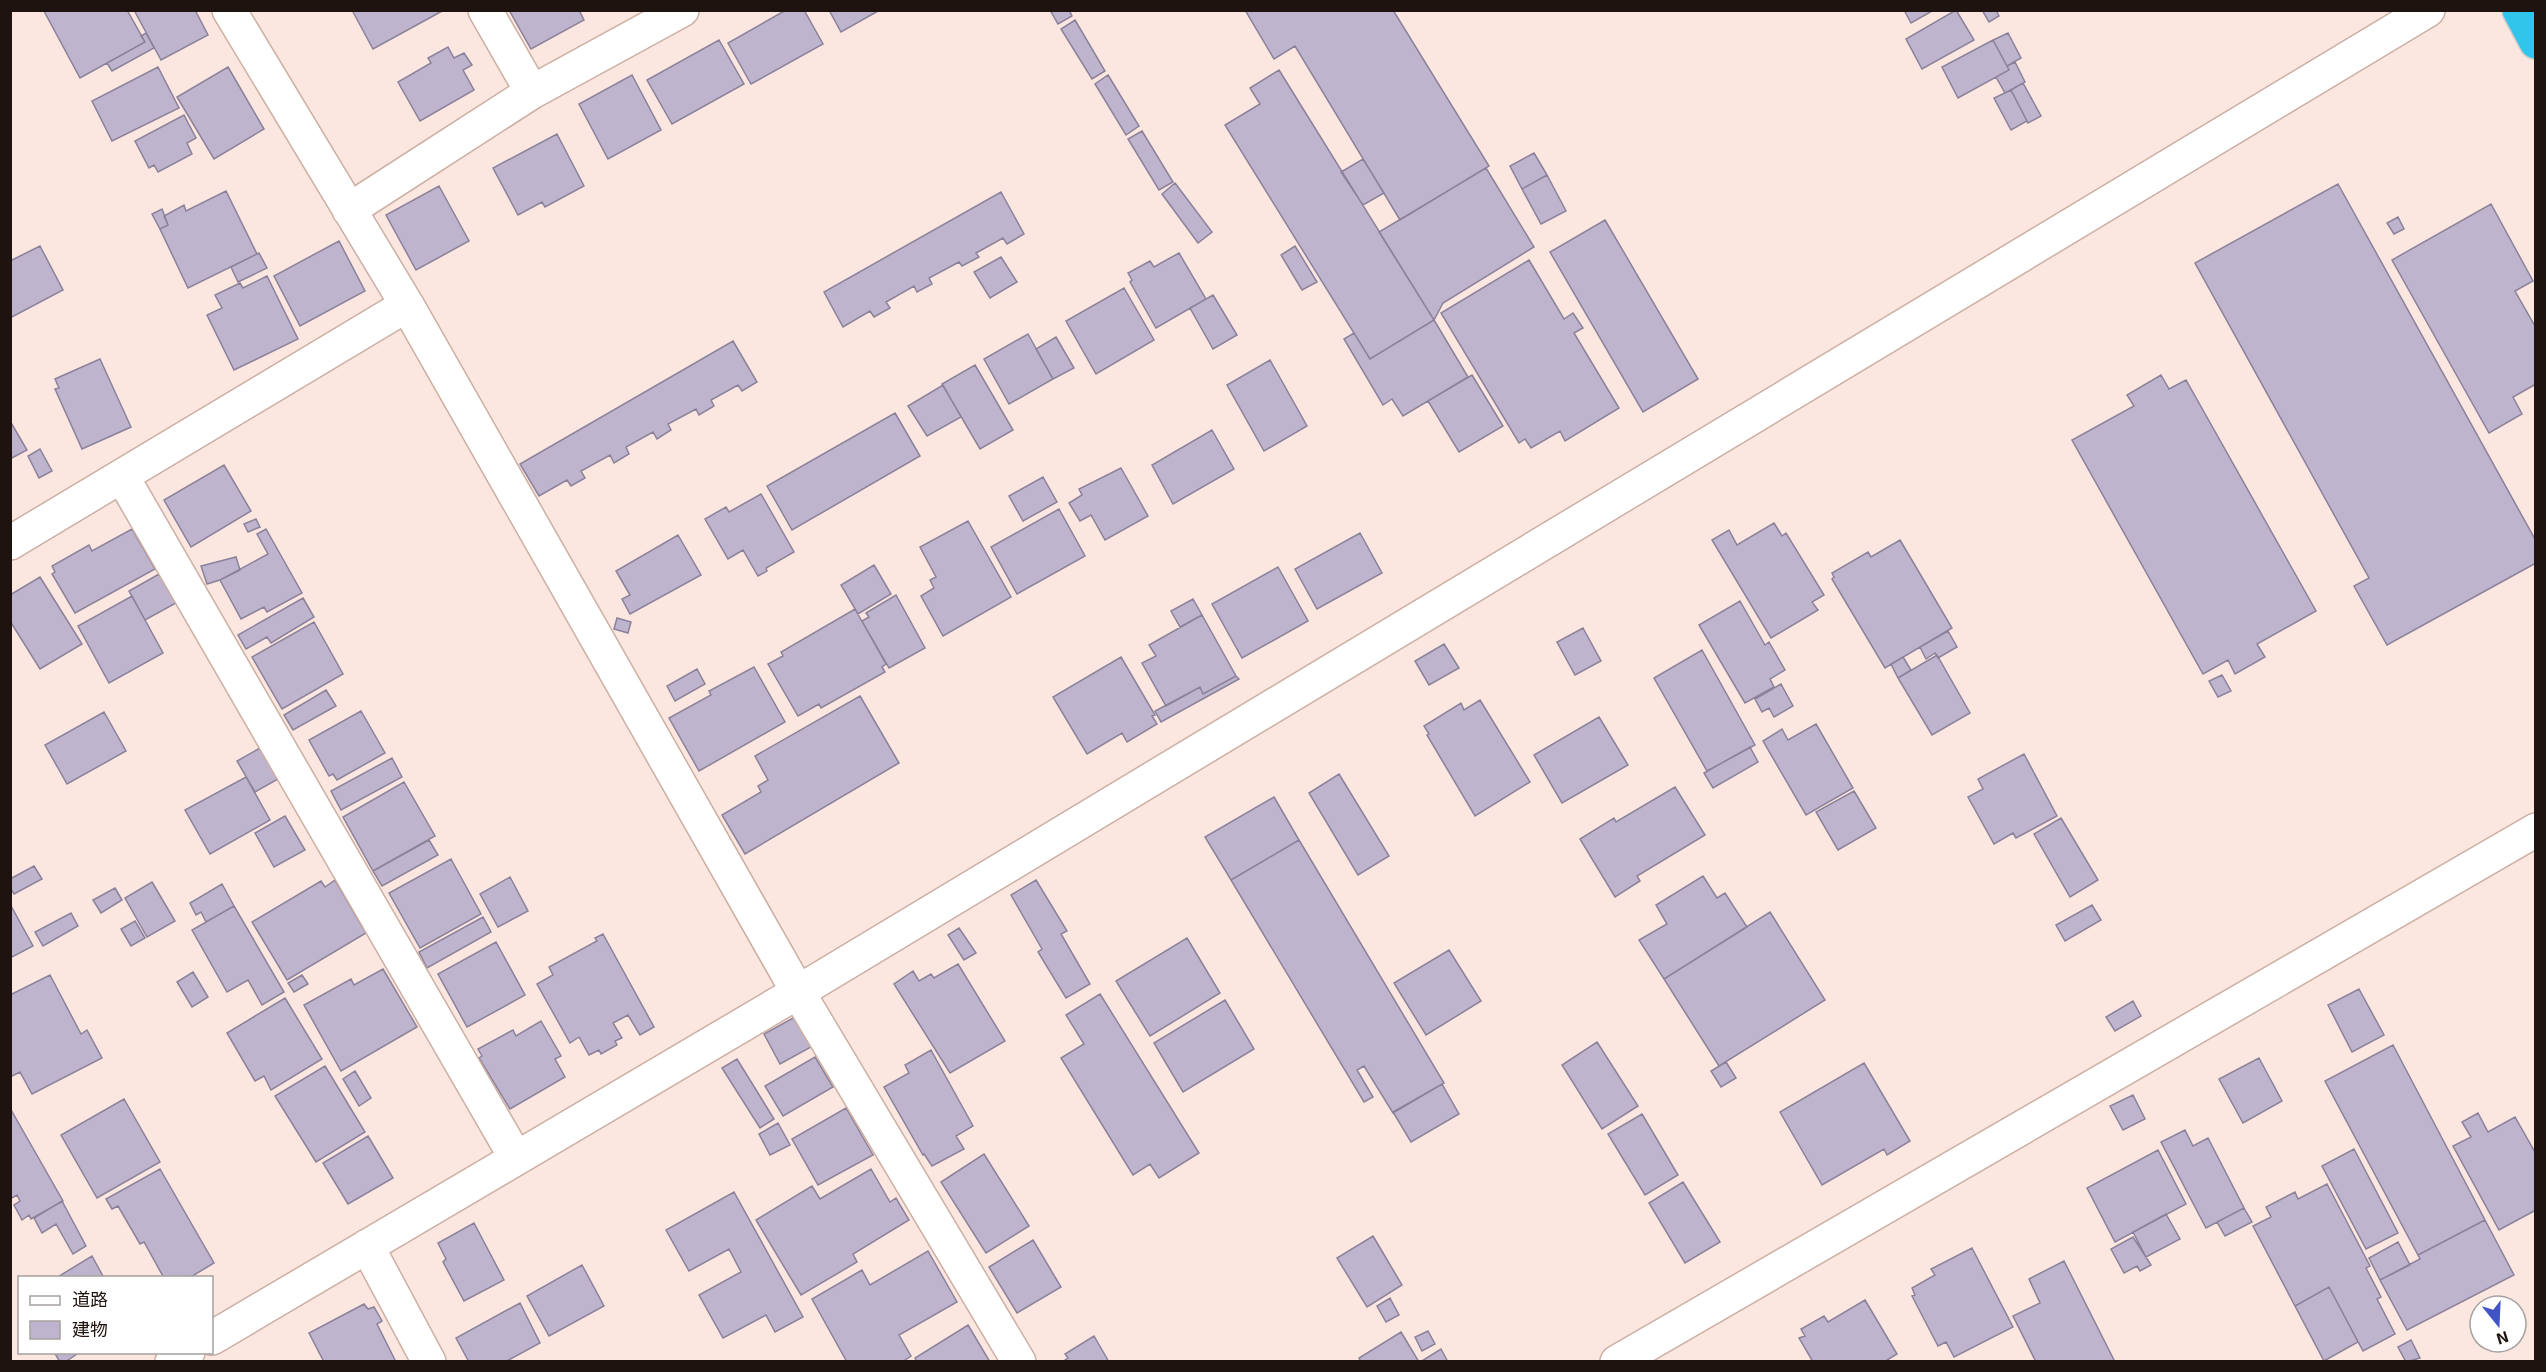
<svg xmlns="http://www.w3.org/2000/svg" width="2546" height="1372" font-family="'Exo 2','Noto Sans JP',sans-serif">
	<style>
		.building { fill: #beb4ce; stroke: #8b819a; stroke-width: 1.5 }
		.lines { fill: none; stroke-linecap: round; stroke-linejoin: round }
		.minor-casing { stroke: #cdafa3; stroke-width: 36 }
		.highway-casing { stroke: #cecbca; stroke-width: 36 }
		.minor { stroke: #fff; stroke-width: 33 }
		.highway { stroke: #30c6ec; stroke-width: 33 }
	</style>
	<rect width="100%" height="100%" fill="#fbe7e0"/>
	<!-- building -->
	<path class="building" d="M46 10H127L145 42 80 78 44 11Z
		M134 10H195L208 35 161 60Z
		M355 10H444L373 49 353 12Z
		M509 10H579L584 20 531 49Z
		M786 10H804L823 44 751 84 728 43Z
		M829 10H880L841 32Z
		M1050 10H1069L1072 16 1058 24Z
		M1245 10H1393L1489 166 1400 220 1295 46 1274 59Z
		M1904 10H1934L1911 23Z
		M1956 10 1974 40 1922 69 1906 39Z
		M1982 10H1996L1999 16 1989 22Z
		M1075 20 1105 71 1092 79 1061 29Z
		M146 33 154 48 112 71 107 63 145 42 141 36Z
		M2008 33 2021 58 2007 66 1993 40Z
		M719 40 744 84 672 124 647 80Z
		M1993 40 2009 70 1958 98 1942 67Z
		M448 47 454 58 464 53 472 65 463 70 474 90 420 121 398 82 431 63 428 58Z
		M2015 62 2025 82 2005 93 1996 77 2009 70 2007 66Z
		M158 67 179 108 112 141 92 101Z
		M228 67 264 129 214 159 177 97Z
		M1279 70 1434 320 1370 359 1225 125 1260 104 1250 88Z
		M632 75 661 130 608 159 579 104Z
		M1108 75 1139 126 1126 135 1095 84Z
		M2023 83 2041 116 2028 123 2011 90Z
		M2011 90 2027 121 2011 130 1994 98Z
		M184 115 196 138 187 143 192 154 158 172 154 165 149 168 135 141Z
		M1142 131 1173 182 1159 190 1128 139Z
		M557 134 584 186 545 207 542 202 518 215 493 168Z
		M1534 153 1547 175 1522 189 1510 166Z
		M1363 159 1384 193 1363 205 1341 172Z
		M1486 168 1534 247 1443 303 1434 320 1379 232Z
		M1547 175 1566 211 1541 224 1522 189Z
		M1175 183 1212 232 1198 243 1162 194Z
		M2338 184 2536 541V563L2387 645 2354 586 2369 578 2195 263Z
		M439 186 469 241 416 270 386 215Z
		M226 191 257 254 188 288 160 229 168 225 164 216 184 205 186 211Z
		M1001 192 1024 234 1007 244 1003 238 976 253 979 257 962 266 959 262 929 278 932 284 917 292 914 286 886 302 890 308 874 317 870 311 843 327 824 292Z
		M2491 204 2533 281 2515 291 2536 328V384L2513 397 2522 414 2489 433 2392 260Z
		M162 209 168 225 160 229 152 214Z
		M2398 217 2404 229 2394 234 2387 223Z
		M1605 220 1698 379 1643 412 1550 252Z
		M339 241 365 291 300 326 274 276Z
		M40 246 63 290 10 318V261Z
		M1295 246 1317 282 1302 290 1281 255Z
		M259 253 267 268 238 282 231 267Z
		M1179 253 1206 299 1156 328 1130 282 1132 280 1128 273 1150 261 1154 267Z
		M1001 257 1017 282 990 298 974 272Z
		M1529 260 1564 319 1573 313 1583 328 1574 333 1619 408 1565 441 1560 431 1531 448 1525 439 1519 443 1441 313Z
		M267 276 298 339 234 370 207 315 222 308 215 295 240 283 243 288Z
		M1124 288 1154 340 1096 374 1066 321Z
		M1213 295 1237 335 1213 349 1190 308Z
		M1434 320 1468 377 1403 416 1392 399 1383 405 1344 339 1354 333 1370 359Z
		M1028 334 1053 379 1009 404 984 359Z
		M1056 337 1074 368 1053 379 1036 349Z
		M733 341 757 382 742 391 738 385 711 400 714 406 699 415 696 409 668 424 671 430 657 439 653 432 626 447 629 454 614 463 610 455 581 471 585 478 571 486 567 480 539 496 520 464Z
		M100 359 131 427 82 449 55 389 59 388 55 379Z
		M1270 360 1307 426 1264 451 1227 385Z
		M975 365 1013 430 980 449 942 384Z
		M1472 375 1503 426 1459 452 1428 401Z
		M2161 375 2169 389 2186 380 2316 611 2257 644 2265 657 2235 674 2228 660 2203 674 2072 440 2134 406 2127 395Z
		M943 385 961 417 927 436 908 406Z
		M895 413 920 456 792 530 767 486Z
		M10 421 27 450 10 459Z
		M1212 430 1234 469 1173 504 1152 465Z
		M40 449 52 471 39 478 28 456Z
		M224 465 251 511 191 547 164 500Z
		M1121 468 1148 516 1105 540 1091 515 1080 521 1069 503 1082 495 1079 489Z
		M1043 477 1057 502 1023 521 1009 496Z
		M761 494 794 552 766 568 767 571 758 576 743 550 728 559 705 519 726 507 729 512Z
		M1059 509 1085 556 1017 594 991 547Z
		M256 519 260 527 248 532 244 524Z
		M968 521 1011 597 943 636 921 596 934 588 930 580 936 577 920 547Z
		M1774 523 1782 536 1786 533 1824 595 1812 602 1818 610 1771 638 1712 540 1729 530 1737 545Z
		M132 529 155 569 75 613 52 574 55 572 52 566 89 545 92 551Z
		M266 529 302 593 267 612 264 607 241 619 220 580 268 554 257 534Z
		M1360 533 1382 573 1317 609 1295 569Z
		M678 535 701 575 630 614 622 599 630 595 616 571Z
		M1900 540 1952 628 1885 668 1832 579 1834 577 1832 573 1868 552 1871 557Z
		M236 557 240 570 220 580 207 584 201 566Z
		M874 565 891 594 858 614 841 585Z
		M1278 567 1308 621 1242 658 1212 604Z
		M159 574 176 603 145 620 129 591Z
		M40 577 82 644 40 669 10 621V595Z
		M896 595 925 648 889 668 862 621 869 617 866 613Z
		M132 596 163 653 109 683 78 626Z
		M303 598 314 617 271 643 267 637 246 649 238 635Z
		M1193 599 1202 615 1180 627 1171 611Z
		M1740 601 1765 645 1769 642 1785 670 1770 679 1774 687 1745 703 1699 625Z
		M855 609 886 664 882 667 885 672 821 708 819 704 798 716 768 664 783 656 781 652Z
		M1202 615 1236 676 1203 694 1200 687 1166 706 1142 663 1156 656 1149 645Z
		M617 618 631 622 628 633 614 629Z
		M314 622 343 674 282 709 252 657Z
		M1583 628 1601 661 1575 675 1557 642Z
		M1948 631 1957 647 1938 658 1935 653 1926 659 1920 647Z
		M1444 644 1459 668 1429 685 1415 661Z
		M1702 650 1755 745 1707 771 1654 678Z
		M1937 655 1970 713 1932 735 1898 678Z
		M1121 657 1155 715 1152 716 1157 724 1127 742 1122 733 1087 754 1053 697Z
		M1903 657 1911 670 1898 678 1891 664Z
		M754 667 785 722 699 771 669 718 711 695 709 691Z
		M697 669 705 684 675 701 667 686Z
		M2222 675 2231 691 2218 697 2209 681Z
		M1236 676 1239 679 1161 722 1155 711 1200 687 1203 694Z
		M1781 684 1793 706 1774 717 1769 708 1762 712 1755 699Z
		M326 690 336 706 293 730 284 715Z
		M860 696 899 763 745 854 722 815 761 792 758 786 768 780 755 756Z
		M1480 700 1530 782 1475 816 1427 735 1429 734 1424 726 1461 703 1464 710Z
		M361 711 385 753 337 780 333 774 329 776 309 740Z
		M104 712 126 751 67 784 45 745Z
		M1599 717 1628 765 1562 803 1534 755Z
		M1816 724 1853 788 1806 815 1763 741 1782 729 1788 740Z
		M1750 747 1758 762 1713 788 1704 773Z
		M260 748 278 779 255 792 237 761Z
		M2024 754 2057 816 2016 838 2013 833 1994 844 1968 797 1983 789 1978 779Z
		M392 758 402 777 341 810 331 791Z
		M1339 774 1389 856 1358 875 1309 793Z
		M246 777 270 820 210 854 185 810Z
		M404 782 435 836 373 871 343 817Z
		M1675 787 1705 835 1637 876 1640 881 1615 897 1580 839 1614 818 1616 822Z
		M1854 791 1876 828 1838 850 1816 812Z
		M1274 797 1299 840 1231 880 1205 837Z
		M285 816 305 850 274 867 255 833Z
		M2061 818 2098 880 2070 897 2034 834Z
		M429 840 438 855 382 886 373 871Z
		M1299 840 1444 1083 1393 1113 1364 1066 1357 1070 1373 1097 1364 1102 1231 880Z
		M451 859 481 914 420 948 389 893Z
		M34 866 42 879 14 894 10 887V879Z
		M1703 876 1717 898 1725 893 1747 927 1664 979 1639 940 1667 924 1656 905Z
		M510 877 528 911 498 927 480 894Z
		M335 880 366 933 287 980 252 922 321 881 325 887Z
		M1036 880 1067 931 1061 934 1090 984 1066 998 1038 952 1042 949 1011 895Z
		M152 882 175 921 147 937 125 898Z
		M222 884 234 906 206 922 201 912 196 915 190 903Z
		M115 888 122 900 101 913 93 900Z
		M10 904 33 946 10 958Z
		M2092 905 2101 920 2065 941 2056 925Z
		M234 906 284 992 262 1005 248 980 227 992 192 930Z
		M1770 912 1825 1000 1719 1066 1664 979Z
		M71 913 78 926 43 946 35 932Z
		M483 917 491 932 427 968 419 952Z
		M135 921 145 938 131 946 121 929Z
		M959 928 976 953 964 960 948 935Z
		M603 934 654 1027 640 1035 628 1015 613 1023 622 1038 615 1041 617 1045 601 1054 599 1050 589 1055 579 1037 570 1043 537 984 553 975 549 967 597 941 595 938Z
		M1187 938 1220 993 1150 1036 1116 981Z
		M496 942 525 995 467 1027 438 974Z
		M1449 950 1481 1001 1426 1035 1394 983Z
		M958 964 1005 1041 950 1073 894 984 913 971 919 981 931 974 934 978Z
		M383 969 417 1027 341 1071 304 1005 351 979 354 985Z
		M193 972 208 997 192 1007 177 982Z
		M50 975 81 1034 87 1030 102 1058 32 1094 20 1072 10 1077V995Z
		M302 975 308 984 294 992 288 983Z
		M2359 989 2384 1035 2352 1052 2328 1005Z
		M1100 994 1199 1153 1159 1178 1150 1164 1133 1175 1061 1058 1084 1044 1066 1015Z
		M285 998 322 1059 271 1090 264 1076 255 1081 227 1033Z
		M1225 1000 1254 1049 1183 1092 1154 1043Z
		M2133 1001 2141 1016 2115 1031 2106 1017Z
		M795 1017 811 1047 780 1064 764 1034Z
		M541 1021 561 1056 555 1059 565 1077 510 1109 479 1058 482 1056 478 1049 513 1030 516 1036Z
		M1597 1042 1638 1106 1602 1129 1562 1065Z
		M2393 1045 2485 1220 2418 1255 2325 1081Z
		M931 1050 973 1126 956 1136 964 1149 932 1166 924 1154 923 1155 884 1087 909 1073 905 1065Z
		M815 1057 833 1087 783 1116 765 1086Z
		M2259 1058 2282 1101 2243 1123 2219 1079Z
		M737 1059 774 1119 760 1128 722 1068Z
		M1726 1062 1736 1078 1721 1087 1711 1071Z
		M1864 1063 1910 1141 1887 1155 1884 1149 1822 1185 1780 1112Z
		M325 1066 365 1132 316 1162 275 1096Z
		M355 1071 371 1098 359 1106 343 1079Z
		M1442 1084 1459 1114 1411 1142 1393 1112Z
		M2133 1095 2145 1119 2123 1130 2110 1106Z
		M124 1099 160 1162 97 1198 61 1135Z
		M10 1108 63 1201 31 1219 29 1215 22 1220 14 1205 20 1201 17 1195 10 1199Z
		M846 1108 873 1155 818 1185 792 1139Z
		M2478 1113 2488 1132 2515 1117 2536 1154V1210L2499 1230 2453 1146 2471 1137 2462 1122Z
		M1642 1114 1678 1175 1645 1195 1608 1134Z
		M778 1123 790 1145 770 1155 759 1134Z
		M2185 1130 2193 1146 2208 1138 2244 1208 2206 1228 2161 1142Z
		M368 1136 393 1178 348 1204 323 1163Z
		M2354 1149 2398 1233 2366 1249 2322 1166Z
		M2158 1150 2186 1204 2115 1242 2087 1188Z
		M984 1154 1029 1226 986 1253 941 1182Z
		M160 1169 214 1263 189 1278H164L144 1242 140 1244 118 1206 112 1209 106 1199Z
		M871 1169 890 1202 896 1198 909 1220 853 1254 857 1262 801 1295 756 1220 812 1186 820 1199Z
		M1683 1182 1720 1242 1685 1263 1649 1203Z
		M2327 1184 2370 1266 2366 1268 2381 1297 2377 1299 2395 1334 2363 1351 2329 1287 2295 1306 2253 1226 2271 1217 2266 1207 2295 1192 2298 1199Z
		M734 1192 803 1317 775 1332 766 1315 723 1338 699 1295 741 1272 729 1249 689 1271 666 1230Z
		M62 1201 86 1246 73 1254 56 1224 42 1233 34 1218Z
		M2244 1208 2252 1222 2225 1236 2217 1222Z
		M2166 1214 2180 1239 2146 1257 2133 1232Z
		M2485 1220 2514 1275 2407 1330 2380 1280 2420 1259 2418 1255Z
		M474 1223 504 1280 464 1301 443 1262 446 1259 438 1243Z
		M1373 1236 1402 1285 1367 1307 1337 1258Z
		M2133 1237 2151 1265 2140 1271 2137 1266 2124 1273 2111 1249Z
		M1033 1240 1061 1287 1017 1313 989 1267Z
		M2398 1242 2410 1265 2380 1280 2369 1258Z
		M1972 1248 2013 1327 1954 1357 1946 1342 1938 1346 1912 1296 1915 1295 1912 1288 1935 1275 1931 1269Z
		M928 1251 957 1302 899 1335 911 1356 902 1362H847L812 1299 862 1270 870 1285Z
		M92 1256 104 1278H56Z
		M2064 1261 2115 1362H2036L2013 1316 2040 1303 2029 1279Z
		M582 1265 604 1306 549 1336 527 1296Z
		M2329 1287 2358 1342 2324 1361 2295 1306Z
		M1390 1298 1399 1315 1386 1322 1377 1306Z
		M1865 1300 1897 1354 1884 1362H1813L1799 1338 1805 1336 1801 1329 1824 1316 1828 1322Z
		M520 1303 540 1343 505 1362H469L456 1338Z
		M364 1304 368 1309 374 1307 382 1321 377 1324 396 1362H324L309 1333Z
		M968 1325 990 1362H917L915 1358Z
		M1428 1331 1435 1344 1422 1351 1415 1337Z
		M1401 1332 1419 1362H1361L1359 1358Z
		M1094 1336 1109 1362H1062L1068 1358 1065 1354Z
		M2411 1340 2420 1358 2406 1362 2398 1347Z
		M1441 1349 1448 1362H1420Z
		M54 1352H80L65 1362H60Z"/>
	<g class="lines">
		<defs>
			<path id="minor" d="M229 10 407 305 798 992 1019 1362
				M485 10 532 92
				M349 210 532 92 682 10
				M123 478 516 1158
				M10 543 407 305
				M367 1246 429 1362
				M212 1338 798 992 2428 10
				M172 1362 188 1352
				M1617 1362 2536 830"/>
			<path id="highway" d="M2519 10 2536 42"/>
		</defs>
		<!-- minor casing -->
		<use href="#minor" class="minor-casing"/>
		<!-- highway casing -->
		<use href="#highway" class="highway-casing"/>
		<!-- minor -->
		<use href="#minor" class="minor"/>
		<!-- highway -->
		<use href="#highway" class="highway"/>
	</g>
	<!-- border -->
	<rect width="2546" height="1372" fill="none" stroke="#1e130f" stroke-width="24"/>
	<!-- legend -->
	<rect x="18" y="1276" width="195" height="78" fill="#ffffff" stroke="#a5a19f" stroke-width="1.5"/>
	<rect x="30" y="1296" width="30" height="9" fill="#ffffff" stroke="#a5a19f" stroke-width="1.5"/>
	<text x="72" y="1306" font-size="18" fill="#1e130f">道路</text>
	<rect x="30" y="1321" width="30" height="18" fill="#beb4ce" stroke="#a5a19f" stroke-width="1.5"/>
	<text x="72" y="1336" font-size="18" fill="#1e130f">建物</text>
	<!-- north arrow -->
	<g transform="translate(2498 1324) rotate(162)"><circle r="28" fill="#ffffff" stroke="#a5a19f" stroke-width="1.5"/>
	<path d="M0-4.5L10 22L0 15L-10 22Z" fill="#4054c7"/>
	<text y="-9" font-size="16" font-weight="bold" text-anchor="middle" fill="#1e130f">N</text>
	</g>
</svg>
